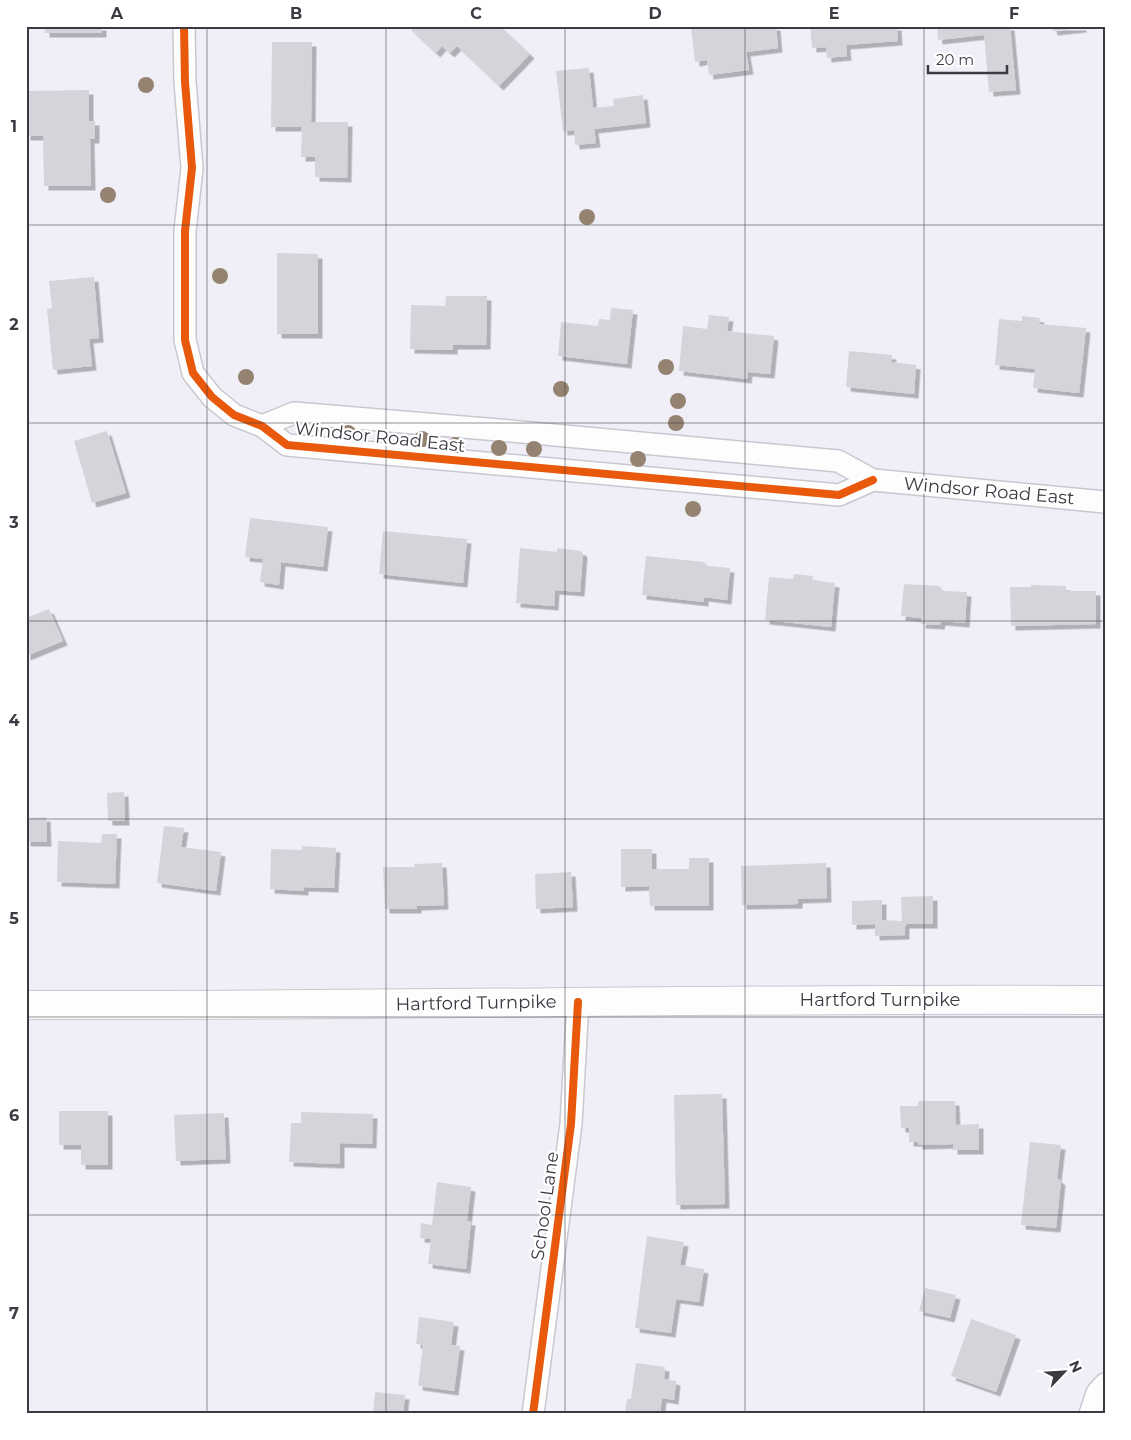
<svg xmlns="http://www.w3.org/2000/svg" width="1131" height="1440" font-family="Montserrat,sans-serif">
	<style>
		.building { fill: #d4d4db; filter: url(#shadow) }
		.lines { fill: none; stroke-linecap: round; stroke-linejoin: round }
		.minor-casing { stroke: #c8c8d0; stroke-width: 24 }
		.secondary-casing { stroke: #c8c8d0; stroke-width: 30 }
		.minor { stroke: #fdfdfe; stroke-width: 21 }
		.secondary { stroke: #fdfdfe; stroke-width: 28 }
		.cycleway-casing { stroke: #fff; stroke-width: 11 }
		.cycleway { stroke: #e8590c; stroke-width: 8 }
		.tree { fill: #948370 }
		.grid { fill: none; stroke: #3b3a42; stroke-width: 1; stroke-opacity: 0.55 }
		.labels { text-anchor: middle; stroke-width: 4.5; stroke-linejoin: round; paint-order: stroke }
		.street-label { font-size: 18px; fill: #3b3a42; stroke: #fff }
		.neatline { fill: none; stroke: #3b3a42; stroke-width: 2 }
		.grid-label { font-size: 16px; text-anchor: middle; font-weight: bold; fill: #3b3a42 }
	</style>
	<defs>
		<filter id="shadow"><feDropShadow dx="4.5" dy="4.5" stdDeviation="0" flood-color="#0004"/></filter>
	</defs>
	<rect width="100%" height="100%" fill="#f0eff8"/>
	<!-- building -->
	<path class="building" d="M45 26H102V33H45Z
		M415 26H500L530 54 499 86 457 46 450 53 442 46 436 53 411 30Z
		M691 26H776L778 48 746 52 749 70 709 75 707 60 695 62Z
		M810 26H897L898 41 846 45 847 56 827 58 826 47 812 48Z
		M937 26H1010L1016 90 989 92 984 35 938 40Z
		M1052 26H1082V28L1053 31Z
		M272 42H312L311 122H348L347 178 315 177V157H301L302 127H271Z
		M589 68 593 108 614 106 613 99 643 95 646 123 594 129 596 143 575 145 574 130 563 131 556 71Z
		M89 90V121H95V139H90L91 186H44L43 136H26V115H29L28 91Z
		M277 253 318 254V334H277Z
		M94 277 99 338 89 339 92 366 53 370 47 309 52 308 49 281Z
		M446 296H487L486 345H453V350L410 349 411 305 445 306Z
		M611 308 633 310 627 364 558 356 561 322 598 326 599 319 610 320Z
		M709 315 729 317 727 331 774 336 770 374 748 372 747 379 679 371 683 326 707 329Z
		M1022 316 1040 318 1039 324 1086 328 1079 393 1033 388 1035 369 995 365 999 319 1022 321Z
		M849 351 892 355 891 362 916 365 914 394 846 387Z
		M107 431 126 493 92 503 74 441Z
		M250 518 328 527 323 567 281 562 279 585 260 582 263 559 245 557Z
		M383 531 467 539 463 583 379 574Z
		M520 548 557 552V548L581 551 583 553 580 592 555 590 554 606 516 603Z
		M646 556 704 562 708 566 730 568 727 600 704 597V602L642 595Z
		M794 574 813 576 812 580 835 583 831 627 765 620 769 577 793 579Z
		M904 584 939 586 944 591 967 592 965 623 941 621 940 625 921 624 922 618 901 616Z
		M1031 585 1066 586V591H1096V624L1011 626 1010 587H1031Z
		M49 609 63 641 26 656V618Z
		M124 792 125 821H108L107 793Z
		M46 817 47 842H26V818Z
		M164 826 184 828 181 847 221 852 216 891 157 883Z
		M102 834H117L115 884 57 882 58 841 101 843Z
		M302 846 336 848 334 888 304 887V891L270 889 271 849 302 850Z
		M621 849H652V869H689V858H709V906H650L649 886 621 887Z
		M442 863 444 905 417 906V909H385L383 867H415L414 864Z
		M826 863 827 898 798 899V904L742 905 741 866Z
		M571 872 573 907 536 909 535 874Z
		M933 896V924H905V935L875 936V924L852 925V901L882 900V920L902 921 901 897Z
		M722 1094 725 1204 676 1205 674 1095Z
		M918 1101H955L956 1125 979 1124V1150H953V1144L918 1145V1142H909V1128H901L900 1106H918Z
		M59 1111H108V1165H81V1145H59Z
		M301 1112 373 1114 372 1144 340 1143V1164L289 1162 291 1123H301Z
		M224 1113 226 1159 176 1161 174 1117 175 1115Z
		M1030 1142 1061 1145 1057 1178 1061 1181 1056 1228 1021 1225Z
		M437 1182 471 1187 467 1221H471L466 1269 428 1264 431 1239 420 1238 421 1223 432 1225Z
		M647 1236 684 1242 680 1265 704 1269 699 1302 676 1299 671 1333 635 1328Z
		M925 1288 956 1295 950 1318 919 1311Z
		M419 1317 454 1322 451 1345 460 1346 454 1391 418 1386 423 1345 416 1344Z
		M971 1319 1016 1335 996 1392 951 1376Z
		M636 1363 665 1367 664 1379 676 1381 674 1400 662 1398 660 1414 625 1413 627 1399H631Z
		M375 1392 405 1395 403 1414H373Z"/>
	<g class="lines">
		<defs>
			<path id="minor" d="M184 26 185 82 192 168 185 231V340L193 373 212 397 234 415 262 426 287 445 839 495 873 480
				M262 426 294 413 499 430 838 461 873 480 1105 502
				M533 1414 571 1124 578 1002
				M1090 1414 1097 1393 1105 1384"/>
			<path id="secondary" d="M26 1005C386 1006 745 998 1105 1000"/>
		</defs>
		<!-- minor casing -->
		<use href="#minor" class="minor-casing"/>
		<!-- secondary casing -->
		<use href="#secondary" class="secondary-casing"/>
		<!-- minor -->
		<use href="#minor" class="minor"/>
		<!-- secondary -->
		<use href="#secondary" class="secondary"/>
		<defs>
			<path id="cycleway" d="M184 26 185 82 192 168 185 231V340L193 373 212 397 234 415 262 426 287 445 839 495 873 480
				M533 1414 571 1124 578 1002"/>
		</defs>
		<!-- cycleway casing -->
		<use href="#cycleway" class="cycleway-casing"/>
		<!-- cycleway -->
		<use href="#cycleway" class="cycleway"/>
	</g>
	<!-- trees -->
	<g class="tree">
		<circle cx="146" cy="85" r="8"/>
		<circle cx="108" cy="195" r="8"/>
		<circle cx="587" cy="217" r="8"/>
		<circle cx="220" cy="276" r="8"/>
		<circle cx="666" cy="367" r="8"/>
		<circle cx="246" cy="377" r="8"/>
		<circle cx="561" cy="389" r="8"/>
		<circle cx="678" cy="401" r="8"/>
		<circle cx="676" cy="423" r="8"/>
		<circle cx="348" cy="433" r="8"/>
		<circle cx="422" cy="439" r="8"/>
		<circle cx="456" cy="445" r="8"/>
		<circle cx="499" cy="448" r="8"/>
		<circle cx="534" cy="449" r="8"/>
		<circle cx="638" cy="459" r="8"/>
		<circle cx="693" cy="509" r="8"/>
	</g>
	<!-- grid -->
	<path class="grid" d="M207 26V1414M386 26V1414M565 26V1414M745 26V1414M924 26V1414M26 225H1105M26 423H1105M26 621H1105M26 819H1105M26 1017H1105M26 1215H1105"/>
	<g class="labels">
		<!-- street labels -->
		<g class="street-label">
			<text transform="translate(380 437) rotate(6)" y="6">Windsor Road East</text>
			<text transform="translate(989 491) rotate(5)" y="6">Windsor Road East</text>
			<text x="880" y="1006">Hartford Turnpike</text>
			<text transform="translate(476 1003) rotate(-1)" y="6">Hartford Turnpike</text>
			<text transform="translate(545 1206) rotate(-82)" y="6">School Lane</text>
		</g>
	</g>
	<!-- border -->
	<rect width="1131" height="1440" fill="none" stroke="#ffffff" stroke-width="55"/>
	<!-- north arrow -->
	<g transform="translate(1064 1372) rotate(65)" stroke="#ffffff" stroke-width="4" paint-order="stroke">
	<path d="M0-4L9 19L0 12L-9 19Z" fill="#3b3a42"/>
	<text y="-8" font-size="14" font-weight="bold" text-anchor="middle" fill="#3b3a42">N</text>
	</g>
	<!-- scale -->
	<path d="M928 65v8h79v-8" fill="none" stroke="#3b3a42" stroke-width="2.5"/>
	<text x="936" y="65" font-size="15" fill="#3b3a42" stroke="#ffffff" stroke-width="4" paint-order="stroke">20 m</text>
	<rect x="28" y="28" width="1076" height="1384" class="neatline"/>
	<g class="grid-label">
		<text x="117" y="19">A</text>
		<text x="296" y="19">B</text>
		<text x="476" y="19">C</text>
		<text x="655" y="19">D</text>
		<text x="834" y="19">E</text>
		<text x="1014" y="19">F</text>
		<text x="14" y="132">1</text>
		<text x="14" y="330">2</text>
		<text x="14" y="528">3</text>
		<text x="14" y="726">4</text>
		<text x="14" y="924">5</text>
		<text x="14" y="1121">6</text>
		<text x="14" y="1319">7</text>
	</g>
</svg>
